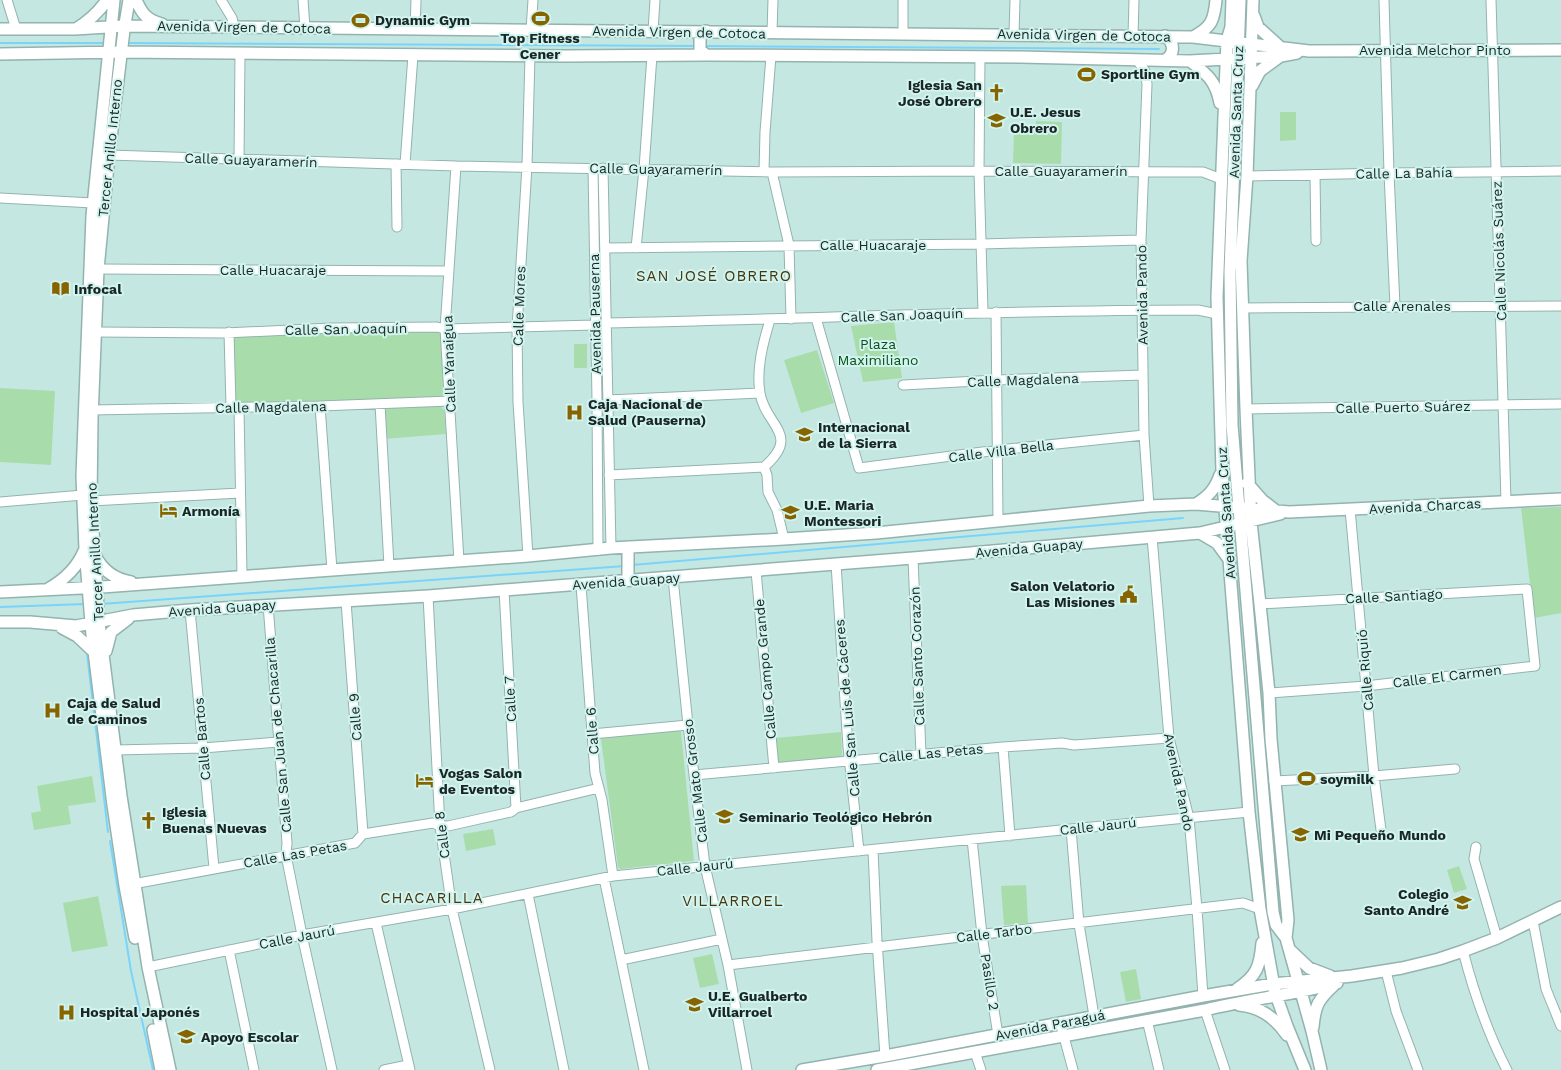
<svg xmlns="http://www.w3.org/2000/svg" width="1561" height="1070" font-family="'Work Sans',sans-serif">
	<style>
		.green { fill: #a8ddab }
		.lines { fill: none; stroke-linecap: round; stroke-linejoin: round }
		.stream { stroke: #7ad4fa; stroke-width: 2 }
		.minor-casing { stroke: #93b3af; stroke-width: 11 }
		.major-casing { stroke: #93b3af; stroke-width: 14 }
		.minor { stroke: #fff; stroke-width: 9 }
		.major { stroke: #fff; stroke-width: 11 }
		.labels { text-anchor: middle; stroke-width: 4; stroke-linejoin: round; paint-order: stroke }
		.poi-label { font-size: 14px; font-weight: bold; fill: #1a2625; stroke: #d2f4ef; text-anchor: start }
		.street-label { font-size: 14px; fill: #1a2625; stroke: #d2f4ef }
		.park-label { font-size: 14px; fill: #0b4f1a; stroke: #d2f4ef }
		.neighbourhood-label { font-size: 15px; letter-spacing: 1px; fill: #46350d; stroke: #d2f4ef }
	</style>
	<rect width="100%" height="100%" fill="#c5e7e2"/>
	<!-- green -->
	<path class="green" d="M1280 112H1296V140L1280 141Z
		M1036 121 1062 122 1061 164 1013 163 1014 129H1036Z
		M894 322 902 378 863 382 851 326Z
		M436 331 442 335 443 395 439 399 241 403 236 401 234 398 232 335 234 333Z
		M574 344H587V368H574Z
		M817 350 834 403 801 413 784 360Z
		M0 388 55 391 51 465 0 462Z
		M441 406 444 410 446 434 384 439 383 412 387 408Z
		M1561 507V613L1534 618 1521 508Z
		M1254 577 1267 720 1264 761 1249 587Z
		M679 730 681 732 694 861 620 869 618 867 601 739 603 737Z
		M841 732 842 755 840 757 779 763 777 760 775 738Z
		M92 776 96 802 68 806 71 824 34 830 31 813 41 811 37 786Z
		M1271 778 1281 909 1280 911 1277 910 1266 798Z
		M493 829 496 845 466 851 463 834Z
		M1459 866 1467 889 1454 893 1447 870Z
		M1026 885 1028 923 1004 925 1001 886Z
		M98 896 108 946 72 952 63 903Z
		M712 954 719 984 700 988 693 958Z
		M1136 969 1141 999 1126 1002 1120 972Z"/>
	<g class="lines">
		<!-- stream -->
		<path class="stream" d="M0 43H104
			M127 43 697 46
			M704 46 1159 49
			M632 565 1183 518
			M101 604 625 566
			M0 607 86 604
			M87 653 108 832
			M110 841 131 971 153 1070"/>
		<defs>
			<path id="minor" d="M7 0 16 29
				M221 0 232 18 234 27
				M303 0 305 28
				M903 0V34
				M1384 0 1389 173 1395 306
				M1491 0 1506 502
				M415 29 416 0
				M531 30 533 0
				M653 31 655 0
				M772 32 773 0
				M1014 34 1015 0
				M1133 36 1134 0
				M980 57 979 171 983 312
				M1137 60 1145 71 1147 84 1141 240 1144 435 1149 506
				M109 155 456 166 772 172 979 171 1203 172 1221 179
				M239 160 240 53
				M396 164 397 227
				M405 164 413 55
				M456 166 445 329 459 561
				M593 168 597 400 598 550
				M603 168 611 548
				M764 171 765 132 771 56
				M772 172 789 245 791 319
				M1315 175 1316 241
				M1247 176 1389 173 1561 171
				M0 198 93 203
				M605 248 981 244 1141 240
				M636 248 644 169 652 55
				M98 269 448 271
				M1243 308 1561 306
				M996 312 998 520
				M816 318 859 468 998 450 1144 435
				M770 320C763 343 756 369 760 393 765 426 802 434 764 467L767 475 768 492 777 510 784 539
				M606 323C804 319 1001 310 1198 310L1217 314
				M96 332 225 333 331 328 437 327 445 329 595 325
				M229 332 231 407
				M903 385 997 380 1143 375
				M608 400 760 393
				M380 404 389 566
				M320 406 332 570
				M239 407 242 576
				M1246 409 1561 404
				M92 410 320 406 450 401
				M609 475 764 467
				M91 501 240 493
				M0 502 83 495
				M1350 509 1374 776 1381 830
				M1152 537 1169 738 1189 818 1197 909 1203 996
				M528 556 518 402 517 328 527 166 530 56
				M913 558 921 754
				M836 564 848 747 859 851
				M756 571 774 768
				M673 578 688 725 705 866 728 965 747 1070
				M581 585 595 773 602 800 613 876
				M504 590 516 808
				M428 596 440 826 452 909 490 1070
				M346 601 363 834
				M1260 604 1527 589 1535 666 1366 686 1269 693
				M268 605 287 843 286 855 302 935 332 1070
				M190 610 214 868
				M592 734 688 725
				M1003 747 1010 836
				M115 750 203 748 278 742
				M694 775 1003 747 1062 743 1074 745 1169 738
				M1274 781 1374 776 1455 769
				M1071 829 1079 924 1094 1016
				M972 839 982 935 998 1035
				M1476 847 1474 859 1497 938
				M873 850 877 941 885 1056
				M604 878 644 1070
				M133 884 355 843 363 834 433 823 440 826H448L511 812 516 808 599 788
				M528 894 564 1070
				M1533 921 1546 989 1561 1026
				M376 923 410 1070
				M229 950 254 1070
				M1463 951C1474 993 1487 1032 1507 1070
				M621 960 722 939
				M728 965 1243 903 1260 909
				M148 967 302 935 452 909 613 876 1071 829 1249 812
				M1386 971 1396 1011 1418 1070
				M1205 1010 1225 1070
				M1147 1020 1159 1070
				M1060 1022 1073 1070
				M975 1052 981 1070
				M384 1070 408 1065"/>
			<path id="major" d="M114 0 92 216 82 476 85 549 92 635 113 805 125 886 135 938
				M129 0 124 30 109 155 98 269 92 418 91 501 99 623 121 796 148 967 170 1070
				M136 0C142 14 147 20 162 24
				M1232 0 1231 27 1227 40 1217 297 1222 471 1249 812 1260 909 1275 992 1287 1026 1305 1070
				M1240 0 1230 272 1232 425 1273 912 1276 925 1286 938 1312 1031 1321 1070
				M1253 0 1247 176 1241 261 1246 409 1251 522 1260 604 1269 693 1271 739 1288 920 1286 938
				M1254 16 1258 27 1279 46
				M0 29H75L124 26 1193 37 1309 51 1561 50
				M76 29C89 21 98 13 107 0
				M706 31 700 36V50L706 55
				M1193 37C1212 27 1214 20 1216 0
				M0 54 121 52 565 56 706 55 1020 57 1190 61 1281 56 1297 53
				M1165 60C1175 54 1175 43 1165 36
				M1190 61C1207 74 1216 81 1220 103
				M1252 86 1260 71 1279 57
				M1247 483 1262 500 1275 510
				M1196 504C1209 496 1215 489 1220 475
				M1200 533 1217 543 1228 558
				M628 547V580
				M95 555C102 570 115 579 131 582
				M48 589C64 580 77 568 84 551
				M0 592 102 587 332 570 528 556 611 548 784 539 876 533 1149 506 1196 504 1289 512 1561 499
				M0 622H30L76 626 133 615 190 610 428 596 913 558 1200 533 1280 514
				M62 628 77 636 94 652
				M106 651 111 632 128 619
				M1290 950 1309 968 1330 976
				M1237 989C1257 976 1260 966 1262 943
				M1239 1005C1261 1007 1275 1018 1287 1035
				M1313 1027C1315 1005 1318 1000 1334 985
				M153 1030 161 1070
				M802 1070 885 1056 1203 996 1273 984 1352 976 1402 968 1439 959 1463 951 1497 938 1561 907
				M877 1070 1205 1010C1249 999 1293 995 1337 983"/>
		</defs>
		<!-- minor casing -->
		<use href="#minor" class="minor-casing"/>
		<!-- major casing -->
		<use href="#major" class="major-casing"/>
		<!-- minor -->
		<use href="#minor" class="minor"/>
		<!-- major -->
		<use href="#major" class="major"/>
	</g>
	<!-- icons -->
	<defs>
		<symbol id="stadium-bare" viewBox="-9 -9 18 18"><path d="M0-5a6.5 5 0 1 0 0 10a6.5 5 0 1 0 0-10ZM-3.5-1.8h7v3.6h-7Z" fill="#866500" stroke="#d2f4ef" stroke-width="2.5" paint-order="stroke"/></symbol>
		<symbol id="church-bare" viewBox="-9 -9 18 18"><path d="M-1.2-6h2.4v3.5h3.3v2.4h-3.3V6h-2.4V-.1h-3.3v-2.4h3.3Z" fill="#866500" stroke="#d2f4ef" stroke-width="2.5" paint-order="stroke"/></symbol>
		<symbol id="school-bare" viewBox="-9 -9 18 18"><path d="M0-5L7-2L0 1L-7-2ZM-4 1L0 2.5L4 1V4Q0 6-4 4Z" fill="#866500" stroke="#d2f4ef" stroke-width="2.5" paint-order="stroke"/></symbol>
		<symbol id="library-bare" viewBox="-9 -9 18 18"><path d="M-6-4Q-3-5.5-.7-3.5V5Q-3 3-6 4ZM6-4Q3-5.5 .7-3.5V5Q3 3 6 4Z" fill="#866500" stroke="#d2f4ef" stroke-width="2.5" paint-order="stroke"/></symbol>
		<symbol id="hospital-bare" viewBox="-9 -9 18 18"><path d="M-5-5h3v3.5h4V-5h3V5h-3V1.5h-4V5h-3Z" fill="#866500" stroke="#d2f4ef" stroke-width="2.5" paint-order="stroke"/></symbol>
		<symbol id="hotel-bare" viewBox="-9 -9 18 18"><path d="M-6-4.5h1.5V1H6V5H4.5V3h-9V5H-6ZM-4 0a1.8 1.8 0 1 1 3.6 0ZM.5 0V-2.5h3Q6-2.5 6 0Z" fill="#866500" stroke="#d2f4ef" stroke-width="2.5" paint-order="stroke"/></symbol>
		<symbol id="civic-bare" viewBox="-9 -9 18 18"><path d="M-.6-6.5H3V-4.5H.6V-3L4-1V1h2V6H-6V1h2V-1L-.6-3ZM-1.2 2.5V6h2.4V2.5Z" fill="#866500" stroke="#d2f4ef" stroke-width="2.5" paint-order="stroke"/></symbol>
	</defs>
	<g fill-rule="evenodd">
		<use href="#stadium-bare" x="528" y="6" width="25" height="25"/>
		<use href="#stadium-bare" x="348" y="8" width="25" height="25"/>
		<use href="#stadium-bare" x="1074" y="62" width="25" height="25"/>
		<use href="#church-bare" x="984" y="80" width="25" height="25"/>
		<use href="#school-bare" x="984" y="108" width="25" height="25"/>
		<use href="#library-bare" x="48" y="276" width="25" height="25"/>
		<use href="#hospital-bare" x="562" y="400" width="25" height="25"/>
		<use href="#school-bare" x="792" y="422" width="25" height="25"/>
		<use href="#hotel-bare" x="156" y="498" width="25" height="25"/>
		<use href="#school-bare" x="778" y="500" width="25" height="25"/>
		<use href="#civic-bare" x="1116" y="582" width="25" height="25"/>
		<use href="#hospital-bare" x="40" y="698" width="25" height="25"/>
		<use href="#stadium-bare" x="1294" y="766" width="25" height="25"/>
		<use href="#hotel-bare" x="412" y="768" width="25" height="25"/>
		<use href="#school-bare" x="712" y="804" width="25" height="25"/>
		<use href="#church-bare" x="136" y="808" width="25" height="25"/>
		<use href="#school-bare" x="1288" y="822" width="25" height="25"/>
		<use href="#school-bare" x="1450" y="890" width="25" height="25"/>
		<use href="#school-bare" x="682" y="992" width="25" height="25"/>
		<use href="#hospital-bare" x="54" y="1000" width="25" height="25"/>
		<use href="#school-bare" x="174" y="1024" width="25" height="25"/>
	</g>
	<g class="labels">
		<!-- poi labels -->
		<g class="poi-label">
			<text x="375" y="25">Dynamic Gym</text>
			<text x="540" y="43" text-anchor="middle">Top Fitness<tspan x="540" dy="16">Cener</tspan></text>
			<text x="1101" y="79">Sportline Gym</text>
			<text x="982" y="90" text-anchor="end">Iglesia San<tspan x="982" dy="16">José Obrero</tspan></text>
			<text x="1010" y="117">U.E. Jesus<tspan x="1010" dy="16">Obrero</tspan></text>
			<text x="74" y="294">Infocal</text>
			<text x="588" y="409">Caja Nacional de<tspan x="588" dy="16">Salud (Pauserna)</tspan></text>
			<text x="818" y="432">Internacional<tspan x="818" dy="16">de la Sierra</tspan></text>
			<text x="804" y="510">U.E. Maria<tspan x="804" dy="16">Montessori</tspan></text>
			<text x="182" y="516">Armonía</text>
			<text x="1115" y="591" text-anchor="end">Salon Velatorio<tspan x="1115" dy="16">Las Misiones</tspan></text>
			<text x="67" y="708">Caja de Salud<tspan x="67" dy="16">de Caminos</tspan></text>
			<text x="439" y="778">Vogas Salon<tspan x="439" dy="16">de Eventos</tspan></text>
			<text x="1320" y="784">soymilk</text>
			<text x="162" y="817">Iglesia<tspan x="162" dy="16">Buenas Nuevas</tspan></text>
			<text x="739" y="822">Seminario Teológico Hebrón</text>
			<text x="1314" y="840">Mi Pequeño Mundo</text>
			<text x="1449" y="899" text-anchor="end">Colegio<tspan x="1449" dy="16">Santo André</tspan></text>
			<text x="708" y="1001">U.E. Gualberto<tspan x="708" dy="16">Villarroel</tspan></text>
			<text x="80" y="1017">Hospital Japonés</text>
			<text x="201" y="1042">Apoyo Escolar</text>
		</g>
		<!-- street labels -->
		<g class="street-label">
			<text transform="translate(244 27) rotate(1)" y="5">Avenida Virgen de Cotoca</text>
			<text transform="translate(679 32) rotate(1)" y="5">Avenida Virgen de Cotoca</text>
			<text transform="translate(1084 35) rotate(1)" y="5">Avenida Virgen de Cotoca</text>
			<text x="1435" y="55">Avenida Melchor Pinto</text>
			<text transform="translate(1236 112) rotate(-88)" y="5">Avenida Santa Cruz</text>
			<text transform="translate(110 148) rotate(-84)" y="5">Tercer Anillo Interno</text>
			<text transform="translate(251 160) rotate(2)" y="5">Calle Guayaramerín</text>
			<text transform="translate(656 169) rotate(1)" y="5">Calle Guayaramerín</text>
			<text x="1061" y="176">Calle Guayaramerín</text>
			<text transform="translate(1404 173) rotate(-1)" y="5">Calle La Bahía</text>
			<text x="873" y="250">Calle Huacaraje</text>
			<text transform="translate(1499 251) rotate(-92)" y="5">Calle Nicolás Suárez</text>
			<text x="273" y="275">Calle Huacaraje</text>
			<text transform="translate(1142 295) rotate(-91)" y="5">Avenida Pando</text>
			<text transform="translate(519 306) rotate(-88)" y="5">Calle Mores</text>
			<text x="1402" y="311">Calle Arenales</text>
			<text transform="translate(595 314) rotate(-91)" y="5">Avenida Pauserna</text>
			<text transform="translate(902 315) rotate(-2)" y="5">Calle San Joaquín</text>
			<text transform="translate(346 329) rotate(-1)" y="5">Calle San Joaquín</text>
			<text transform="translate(449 364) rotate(-92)" y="5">Calle Yanaigua</text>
			<text transform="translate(1023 380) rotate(-2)" y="5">Calle Magdalena</text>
			<text transform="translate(271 407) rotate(-1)" y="5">Calle Magdalena</text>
			<text transform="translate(1403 407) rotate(-1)" y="5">Calle Puerto Suárez</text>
			<text transform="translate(1001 451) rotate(-7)" y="5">Calle Villa Bella</text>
			<text transform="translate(1425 506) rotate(-3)" y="5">Avenida Charcas</text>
			<text transform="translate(1226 513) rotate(-94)" y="5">Avenida Santa Cruz</text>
			<text transform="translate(1029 548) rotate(-5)" y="5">Avenida Guapay</text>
			<text transform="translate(95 552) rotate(-93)" y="5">Tercer Anillo Interno</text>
			<text transform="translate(626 581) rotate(-4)" y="5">Avenida Guapay</text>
			<text transform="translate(1394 596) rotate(-3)" y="5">Calle Santiago</text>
			<text transform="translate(222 608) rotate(-4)" y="5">Avenida Guapay</text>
			<text transform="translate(917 656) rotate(-92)" y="5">Calle Santo Corazón</text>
			<text transform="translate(765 669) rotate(-95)" y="5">Calle Campo Grande</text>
			<text transform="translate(1365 670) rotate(-95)" y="5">Calle Riquió</text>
			<text transform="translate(1447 676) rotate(-7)" y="5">Calle El Carmen</text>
			<text transform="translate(510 699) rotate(-93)" y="5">Calle 7</text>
			<text transform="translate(847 708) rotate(-95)" y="5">Calle San Luis de Cáceres</text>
			<text transform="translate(355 717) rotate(-94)" y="5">Calle 9</text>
			<text transform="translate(592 731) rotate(-94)" y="5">Calle 6</text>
			<text transform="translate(278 735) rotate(-95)" y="5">Calle San Juan de Chacarilla</text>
			<text transform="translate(202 739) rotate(-95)" y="5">Calle Bartos</text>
			<text transform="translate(931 753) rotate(-5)" y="5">Calle Las Petas</text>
			<text transform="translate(695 781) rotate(-97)" y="5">Calle Mato Grosso</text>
			<text transform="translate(1179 782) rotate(78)" y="5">Avenida Pando</text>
			<text transform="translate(1098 826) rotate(-6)" y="5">Calle Jaurú</text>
			<text transform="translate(442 835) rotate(-97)" y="5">Calle 8</text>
			<text transform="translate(295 854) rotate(-10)" y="5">Calle Las Petas</text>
			<text transform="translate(695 867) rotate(-6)" y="5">Calle Jaurú</text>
			<text transform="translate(994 933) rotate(-7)" y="5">Calle Tarbo</text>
			<text transform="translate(297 937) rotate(-11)" y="5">Calle Jaurú</text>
			<text transform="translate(990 982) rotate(81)" y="5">Pasillo 2</text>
			<text transform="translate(1050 1025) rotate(-11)" y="5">Avenida Paraguá</text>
		</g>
		<!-- park labels -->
		<g class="park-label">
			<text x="878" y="349">Plaza<tspan x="878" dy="16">Maximiliano</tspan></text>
		</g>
		<!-- neighbourhood labels -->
		<g class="neighbourhood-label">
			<text x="714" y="281">SAN JOSÉ OBRERO</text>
			<text x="432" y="903">CHACARILLA</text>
			<text x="733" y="906">VILLARROEL</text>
		</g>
	</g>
</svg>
